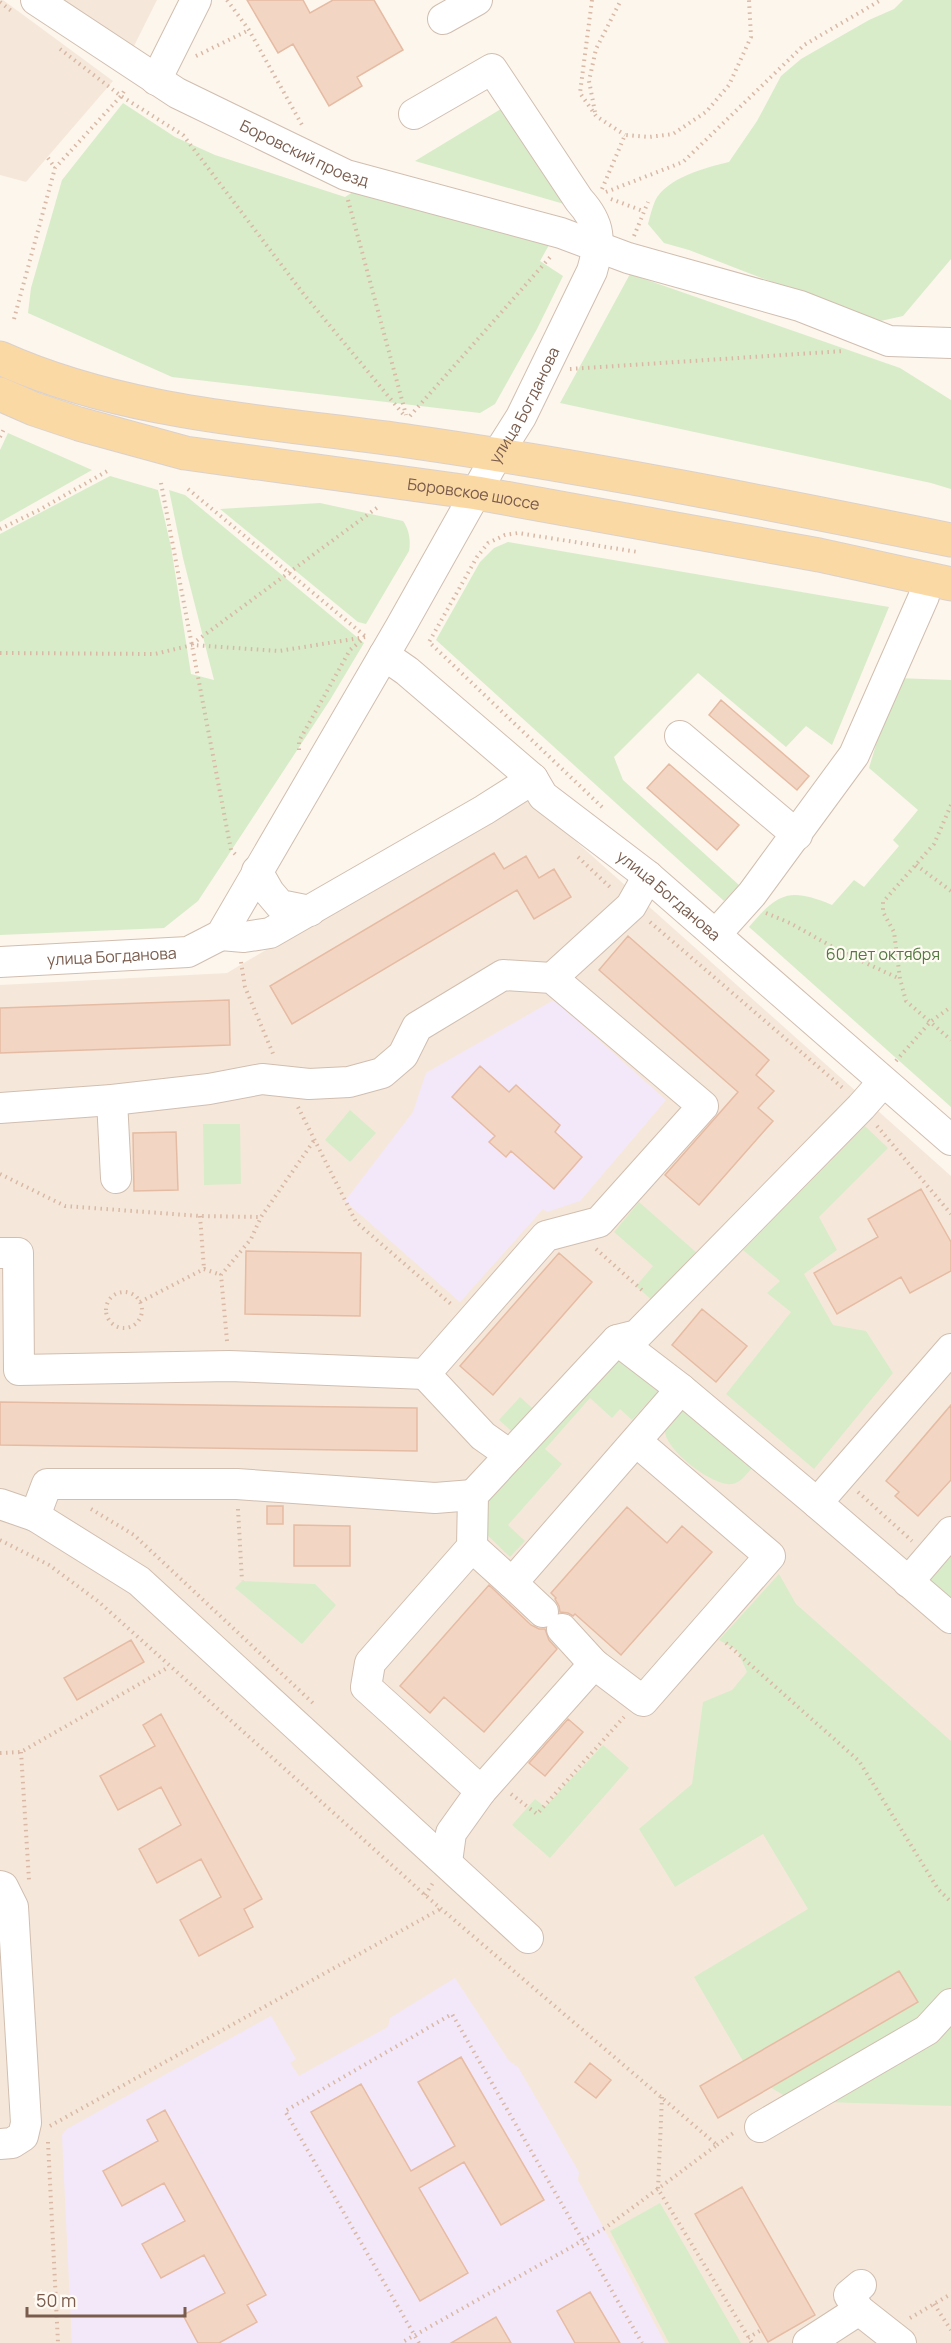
<svg xmlns="http://www.w3.org/2000/svg" width="951" height="2343" font-family="Manrope,sans-serif">
	<style>
		.residential { fill: #f5e8da }
		.education { fill: #f3e8fa }
		.green { fill: #d8ecc9 }
		.building { fill: #f3d5c3; stroke: #e6bba3; stroke-width: 1.5 }
		.lines { fill: none; stroke-linecap: round; stroke-linejoin: round }
		.minor-casing { stroke: #d1beb0; stroke-width: 32 }
		.major-casing { stroke: #dad1cd; stroke-width: 35 }
		.path { stroke: #d9b8a5; stroke-width: 4; stroke-dasharray: 1.5 4.5; stroke-linecap: butt }
		.minor { stroke: #fff; stroke-width: 30 }
		.major { stroke: #fbd9a5; stroke-width: 33 }
		.labels { text-anchor: middle; stroke-width: 4.5; stroke-linejoin: round; paint-order: stroke }
		.street-label { font-size: 16px; fill: #7a5c4d; stroke: #fffaf3 }
		.park-label { font-size: 16px; fill: #537a41; stroke: #fffaf3 }
	</style>
	<rect width="100%" height="100%" fill="#fdf6ec"/>
	<!-- residential -->
	<path class="residential" d="M0 0H3L113 81 26 182 0 175Z
		M64 0H157L134 46Z
		M525 796 951 1176V2343H0V985L227 973Z"/>
	<!-- education -->
	<path class="education" d="M554 1000 666 1100 580 1201 547 1212 543 1209 460 1302 345 1201 413 1112 426 1073Z
		M455 1978 509 2061 518 2067 579 2172 578 2180 665 2343H72L62 2135 67 2129 271 2016 296 2059 290 2063 299 2076 388 2027 390 2018Z"/>
	<!-- green -->
	<path class="green" d="M903 0H951V259L903 316 876 322 689 250 664 243 648 224C650 216 652 208 655 201 666 178 707 167 729 162L757 121 781 76 801 59 869 20 894 9Z
		M123 103 175 137 215 155 345 197 361 187 549 245 540 261 563 276 537 329 495 404 480 413 172 377 28 313 31 288 62 180Z
		M511 103 571 206 415 161Z
		M630 274 900 368 951 400V489L931 483 560 403Z
		M8 433 92 470 0 522V450Z
		M110 476 158 490 171 547 191 674 214 680 183 558 169 490 185 495 364 643 330 700 198 901 164 928 0 935V534Z
		M320 503 403 521C409 529 411 541 409 551L366 624 358 622 220 509Z
		M508 542 889 607 832 745 806 726 786 747 698 673 614 757 623 780 739 885 724 901 436 640 480 562 494 548Z
		M896 678 951 680V1107L749 927C778 893 789 887 832 905L854 880 864 887 899 846 893 840 918 810 869 768Z
		M350 1110 376 1133 350 1162 325 1140Z
		M203 1124H240L241 1184 204 1185Z
		M865 1126 888 1148 819 1217 837 1250 804 1274 833 1325 866 1331 893 1373 814 1469 726 1394 791 1312 767 1293 780 1281 743 1250Z
		M639 1202 697 1253 654 1302 636 1286 653 1266 614 1232Z
		M619 1352 660 1389 632 1420 620 1409 612 1418 590 1398 545 1449 562 1464 508 1525 525 1541 510 1557 485 1533 489 1498Z
		M520 1397 539 1414 518 1437 499 1420Z
		M682 1406 753 1467C747 1473 741 1483 732 1484 713 1487 661 1447 665 1428 667 1421 677 1412 682 1406Z
		M951 1546V1608L926 1587 928 1571Z
		M779 1574 796 1604 951 1741V2106L793 2101 770 2087 917 2002 899 1971 743 2061 694 1977 808 1909 763 1834 675 1887 639 1829 692 1784 703 1702 732 1690 747 1672 737 1650 719 1640Z
		M242 1581 315 1584 336 1605 302 1644 235 1588Z
		M603 1745 629 1768 550 1858 512 1825 535 1799 545 1807Z
		M660 2203 741 2343H669L610 2231Z"/>
	<!-- building -->
	<path class="building" d="M247 0H303L310 13 333 0H374L403 50 357 77 362 86 329 106 293 44 278 53Z
		M721 700 809 776 797 790 709 715Z
		M669 764 739 825 717 850 647 788Z
		M494 853 504 869 526 856 539 878 554 869 571 897 534 919 517 890 292 1024 270 986Z
		M628 936 769 1060 756 1075 774 1091 758 1108 773 1121 699 1205 665 1175 738 1092 599 970Z
		M229 1000 230 1045 0 1053V1008Z
		M480 1066 509 1092 516 1085 560 1125 555 1132 582 1157 554 1189 511 1151 506 1157 489 1142 495 1136 452 1097Z
		M176 1132 178 1190 134 1191 133 1133Z
		M921 1189 951 1242V1271L910 1293 901 1277 837 1314 814 1273 878 1237 868 1219Z
		M246 1251 361 1253 360 1316 245 1314Z
		M559 1253 592 1282 493 1395 460 1366Z
		M702 1309 747 1346 716 1382 672 1345Z
		M0 1402 417 1408V1451L0 1445Z
		M951 1405V1480L918 1516 895 1496 899 1492 886 1481Z
		M267 1506H283V1524H267Z
		M627 1507 667 1543 682 1526 712 1552 621 1655 575 1614 573 1616 568 1613 560 1612 559 1606 555 1599 556 1598 551 1593Z
		M294 1525 350 1526V1566H294Z
		M489 1585 531 1625 539 1629H545L549 1640 557 1649 484 1732 444 1697 430 1713 400 1686Z
		M131 1640 144 1662 77 1700 64 1678Z
		M161 1714 262 1899 244 1909 253 1927 199 1956 180 1920 221 1897 201 1859 157 1883 139 1849 181 1825 161 1787 118 1810 100 1776 155 1746 143 1725Z
		M568 1719 583 1732 545 1776 529 1763Z
		M899 1971 918 2002 718 2118 700 2086Z
		M461 2057 544 2200 501 2225 464 2162 419 2188 468 2273 420 2301 311 2112 361 2084 411 2171 455 2146 418 2082Z
		M590 2063 611 2080 596 2098 575 2082Z
		M165 2110 266 2295 247 2305 257 2322 219 2343H198L183 2315 225 2293 204 2255 161 2278 142 2244 185 2221 164 2183 122 2206 103 2171 158 2141 147 2120Z
		M742 2187 815 2315 768 2342 695 2214Z
		M590 2292 620 2343H575L557 2311Z
		M496 2317 511 2343H451Z"/>
	<g class="lines">
		<defs>
			<g id="minor">
				<path id="s1" d="M36 0 177 93 346 175 561 233 628 258 800 306 889 341 951 343"/>
				<path d="M443 19 477 0"/>
				<path d="M156 80 196 0"/>
				<path id="s2" d="M384 655 407 671 533 779 543 796 648 876 951 1140"/>
				<path d="M680 736 797 835"/>
				<path d="M257 871 269 892 280 905 310 911"/>
				<path d="M716 934 752 894 854 755 924 596 925 578"/>
				<path d="M221 935 244 937 270 933 484 810 533 779"/>
				<path id="s3" d="M0 962 188 952 221 935 401 626 497 455 521 417 592 271C601 241 601 224 579 200L492 69 414 114"/>
				<path d="M552 978 631 906 648 876"/>
				<path d="M112 1100 116 1178"/>
				<path d="M0 1108 112 1100 209 1089 262 1079 309 1084 349 1082 382 1073 403 1055 417 1027 503 975 552 978 703 1106 599 1222 546 1236 425 1374 483 1436 510 1455"/>
				<path d="M0 1253H18L19 1370 229 1366 425 1374"/>
				<path d="M617 1340 681 1389 817 1503"/>
				<path d="M951 1349 817 1503 951 1618"/>
				<path d="M0 1504 35 1516 47 1484H237L435 1498 473 1495"/>
				<path d="M35 1516 139 1581 528 1938"/>
				<path d="M472 1547 512 1583"/>
				<path d="M908 1582 951 1532"/>
				<path d="M543 1612 512 1583 681 1389"/>
				<path d="M562 1629 594 1664 643 1701 770 1556 637 1442"/>
				<path d="M594 1664 481 1791 366 1687 370 1663 472 1547 473 1495 617 1340 637 1335 861 1107 883 1082"/>
				<path d="M447 1862 451 1833 481 1791"/>
				<path d="M0 1886 3 1887 13 1907 26 2123 23 2136 12 2143 0 2144"/>
				<path d="M760 2127 927 2030 951 2004"/>
				<path d="M861 2285 849 2295 859 2310 901 2343"/>
				<path d="M808 2343 859 2310"/>
			</g>
			<g id="major">
				<path d="M0 358C129 416 276 422 414 442 594 468 773 504 951 540"/>
				<path id="s4" d="M0 394 34 409 79 424 185 453 477 493 819 555 951 584"/>
			</g>
		</defs>
		<!-- minor casing -->
		<use href="#minor" class="minor-casing"/>
		<!-- major casing -->
		<use href="#major" class="major-casing"/>
		<!-- path -->
		<path class="path" d="M227 0 249 30 302 125
			M592 0 580 93 596 116 625 135
			M0 2 14 13
			M60 49 121 96 183 135 302 292 403 414
			M196 56 249 30
			M595 112 589 81 596 49 621 0
			M48 158 55 168
			M602 189 625 135 649 137 673 134 706 112 729 85 751 37 749 0
			M606 192 683 162 804 45 881 0
			M611 199 643 211
			M348 200 406 415
			M634 236 648 202
			M14 319 55 168 121 96 126 88
			M570 369 844 351
			M410 416 552 255
			M0 437 5 427
			M161 483 231 850 238 857
			M188 489 365 636
			M0 529 39 510 109 470
			M192 644 378 507
			M0 653 155 654 192 645 279 651 366 637
			M299 750V741L350 650 363 639
			M951 805 934 844 883 902V912L894 932 900 979 906 1001 951 1040
			M602 807 429 642 477 557 488 543 505 535 518 533 638 552
			M578 857 612 889
			M916 865 951 891
			M766 913 790 923 838 950 900 979
			M650 922 844 1089
			M241 962 245 987 274 1056
			M896 1061 930 1022 951 1007
			M298 1107 356 1222 452 1305
			M877 1126 951 1214
			M0 1174 65 1206 200 1216 261 1217
			M200 1216 204 1269
			M596 1249 644 1292
			M106 1310a18 18 0 1 1 36 0a18 18 0 1 1-36 0Z
			M140 1302 204 1269 221 1275
			M227 1341 221 1275 251 1239 261 1217 315 1139
			M858 1492 912 1541
			M91 1509 134 1535 315 1705
			M238 1509 242 1581
			M0 1540 49 1565 99 1602 425 1895 717 2145 605 2228 401 2343
			M726 1643 859 1761 938 1889 951 1902
			M21 1752 29 1880
			M0 1753 21 1752 169 1667
			M511 1794 537 1814 624 1717
			M425 1895 433 1883
			M662 2097 658 2189 752 2343
			M50 2126 442 1908
			M48 2142 58 2343
			M717 2145 736 2131
			M934 2304 951 2330
			M910 2318 951 2294
			M748 2338 761 2330
			M419 2343 285 2111 452 2014 642 2343"/>
		<!-- minor -->
		<use href="#minor" class="minor"/>
		<!-- major -->
		<use href="#major" class="major"/>
	</g>
	<g class="labels">
		<!-- street labels -->
		<g class="street-label">
			<text dy="6" stroke="none"><textPath href="#s1" startOffset="310">Боровский проезд</textPath></text>
			<text dy="6" stroke="none"><textPath href="#s3" startOffset="836">улица Богданова</textPath></text>
			<text dy="6" stroke="none"><textPath href="#s4" startOffset="486">Боровское шоссе</textPath></text>
			<text dy="6" stroke="none"><textPath href="#s2" startOffset="374">улица Богданова</textPath></text>
			<text dy="6" stroke="none"><textPath href="#s3" startOffset="112">улица Богданова</textPath></text>
		</g>
		<!-- park labels -->
		<g class="park-label">
			<text x="883" y="960">60 лет октября</text>
		</g>
	</g>
	<!-- scale -->
	<path d="M27 2307v9h158v-9" fill="none" stroke="#7a5c4d" stroke-width="3"/>
	<text x="36" y="2307" font-size="18" fill="#7a5c4d" stroke="#fffaf3" stroke-width="4.5" paint-order="stroke">50 m</text>
</svg>
